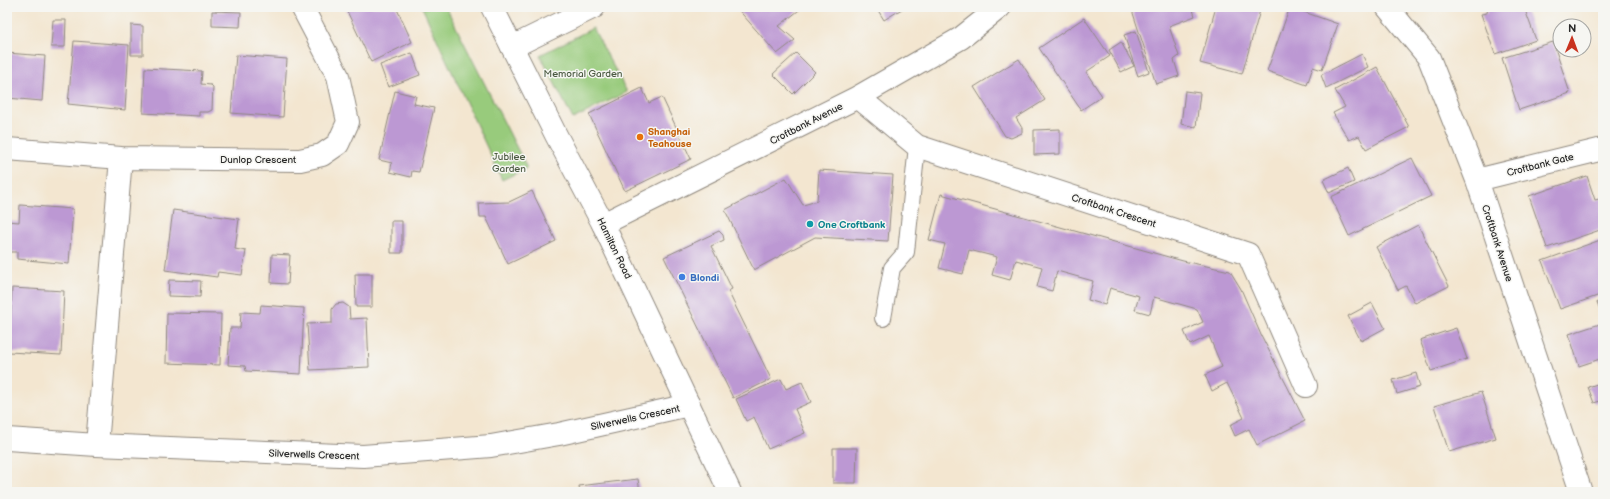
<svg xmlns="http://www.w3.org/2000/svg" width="1610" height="499" font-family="'Balsamiq Sans',sans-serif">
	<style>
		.green { fill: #98cb7b; stroke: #627b53 }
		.building { fill: #bc98d3 }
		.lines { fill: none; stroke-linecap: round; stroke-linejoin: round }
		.lane-casing { stroke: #8f887e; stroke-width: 18 }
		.street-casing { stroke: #8f887e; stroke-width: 24 }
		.secondary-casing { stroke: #8f887e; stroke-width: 24 }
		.lane { stroke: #fff; stroke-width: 16 }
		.street { stroke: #fff; stroke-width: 22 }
		.secondary { stroke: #fff; stroke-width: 22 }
		.food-dot { fill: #e8710a; stroke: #f6f6f2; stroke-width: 1.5 }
		.culture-dot { fill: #0f9aa8; stroke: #f6f6f2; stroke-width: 1.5 }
		.shop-dot { fill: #3f7fe0; stroke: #f6f6f2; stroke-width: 1.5 }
		.labels { text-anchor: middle; stroke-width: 3; stroke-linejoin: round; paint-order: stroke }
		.park-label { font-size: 10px; fill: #4c5b43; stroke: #f6f6f2 }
		.street-label { font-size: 10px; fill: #2b2b2b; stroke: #f6f6f2 }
		.food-label { font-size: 10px; font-weight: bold; fill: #c56008; stroke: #f6f6f2; text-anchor: start }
		.culture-label { font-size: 10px; font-weight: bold; fill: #0d838f; stroke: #f6f6f2; text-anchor: start }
		.shop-label { font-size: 10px; font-weight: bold; fill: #366cbe; stroke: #f6f6f2; text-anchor: start }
	</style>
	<rect width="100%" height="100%" fill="#f6f6f2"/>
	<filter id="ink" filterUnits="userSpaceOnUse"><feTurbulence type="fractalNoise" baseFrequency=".025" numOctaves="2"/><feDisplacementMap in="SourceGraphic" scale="8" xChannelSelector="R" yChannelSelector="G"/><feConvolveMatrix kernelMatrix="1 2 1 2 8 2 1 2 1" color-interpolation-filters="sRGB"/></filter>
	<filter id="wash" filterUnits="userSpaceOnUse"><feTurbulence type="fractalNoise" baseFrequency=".012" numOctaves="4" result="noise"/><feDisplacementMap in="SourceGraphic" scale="16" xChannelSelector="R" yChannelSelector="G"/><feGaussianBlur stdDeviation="0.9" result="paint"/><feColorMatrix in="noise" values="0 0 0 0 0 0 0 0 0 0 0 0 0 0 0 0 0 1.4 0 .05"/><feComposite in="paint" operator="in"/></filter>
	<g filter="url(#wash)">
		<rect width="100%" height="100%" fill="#f3e6d0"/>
		<!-- green -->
		<path class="green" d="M422 7H446L527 168 502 180Z
			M593 28 627 92 573 119 540 55Z"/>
		<g id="blocks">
			<!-- building -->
			<path class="building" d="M345 7H396L412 42 371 62Z
				M736 7H803L779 26 795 40 777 54Z
				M876 7H905L884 20Z
				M1131 7H1192L1195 16 1169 26 1179 56 1174 60 1179 76 1156 84Z
				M1216 7H1261L1242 74 1200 63Z
				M1290 7 1338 24 1322 70 1313 67 1307 85 1267 71Z
				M1488 7H1524L1536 40 1495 54 1481 14 1487 13Z
				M212 11 241 12 240 27 212 26Z
				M1084 18 1110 56 1086 72 1102 96 1081 110 1039 48Z
				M53 20H66L65 47H51Z
				M131 25 143 26V55H131Z
				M1136 31 1149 72 1138 76 1124 35Z
				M74 41 129 45 125 110 68 104Z
				M1121 42 1134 66 1121 72 1109 50Z
				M1553 42 1570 93 1519 110 1502 58Z
				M7 53 45 56 42 101 7 98Z
				M412 53 420 75 388 87 380 65Z
				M796 53 815 72 793 94 773 74Z
				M1362 54 1368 67 1326 88 1321 75Z
				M236 55 287 59 283 117 231 113Z
				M1019 59 1045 100 1016 118 1022 128V133L1011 138 1005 136 974 87Z
				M1377 67 1409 127 1366 149 1359 136 1349 140 1333 113 1345 107 1335 90Z
				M145 68 202 71 201 84 211 85 213 87 212 110 208 112H199V116L143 113Z
				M642 88 649 103 662 97 691 159 625 191 589 114Z
				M395 91 416 96 414 104 434 108 419 172 412 171 411 177 390 172 392 163 379 160Z
				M1185 91 1200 93 1196 127 1181 124Z
				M1060 129V154L1034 155V130Z
				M1412 158 1431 196 1349 236 1331 197Z
				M1348 168 1354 182 1329 193 1323 180Z
				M819 170 893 175 888 241 815 237 754 270 725 210 786 178 803 205 817 201Z
				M1587 176 1595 200 1603 198V229L1547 248 1529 196Z
				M532 191 556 241 508 264 486 217H480L479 203 509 202Z
				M941 194 1183 261 1230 271 1241 289 1261 335 1305 421 1257 445 1249 429 1235 436 1230 425 1244 418 1227 383 1212 391 1205 375 1222 367 1209 336 1190 345 1184 331 1203 322 1197 309 1154 297 1150 314 1135 310 1139 296 1110 288 1105 305 1088 300 1093 281 1057 271 1052 291 1037 287 1042 267 1016 260 1010 280 992 275 997 257 969 250 963 274 939 268 945 244 929 240Z
				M20 205 73 209 69 264 17 259V252H7V221L19 222Z
				M173 210 239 219 235 249 246 251 242 275 218 272 217 277 165 270Z
				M391 221H402V253H391Z
				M1418 225 1449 286 1415 303 1406 286 1398 290 1376 247Z
				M719 231 723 235 724 240 711 246 732 289 728 291 771 379 733 398 664 257Z
				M1603 239V294L1560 309 1542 261Z
				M272 254 290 255 288 284 271 283Z
				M355 274H372V307H356Z
				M169 280 201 281 200 297 168 296Z
				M12 288 64 291 61 355 9 352Z
				M1603 299V317L1597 302Z
				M343 303 349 307 350 319 367 318 369 367 310 370 307 324 332 323V309L336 304Z
				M1372 303 1385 328 1361 341 1348 316Z
				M261 305 304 308 301 374 246 371 245 366 228 365 230 328H240L241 312 260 313Z
				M167 313 221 314 220 365 166 363Z
				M1603 323V368L1600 359 1579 366 1569 334Z
				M1456 328 1467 359 1431 371 1420 340Z
				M1416 373 1420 387 1397 394 1393 380Z
				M781 379 786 389 802 382 811 402 795 409 805 433 768 449 754 417 746 421 736 399Z
				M1603 382V400L1594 403 1588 387Z
				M1481 392 1496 438 1449 452 1434 406Z
				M833 448H857L856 483H833Z
				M638 479 640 492H580L579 486Z"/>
		</g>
	</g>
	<g filter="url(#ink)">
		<use href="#blocks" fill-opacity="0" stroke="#8f887e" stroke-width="1"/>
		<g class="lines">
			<defs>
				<path id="lane" d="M883 318 892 268 906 252 917 146"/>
				<path id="street" d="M1387 7 1429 58 1477 180 1581 492
					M512 47 594 7
					M858 97 917 146 1248 254 1306 386
					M7 149 121 158 300 160 322 155 338 144 348 122 338 76 302 7
					M1477 180 1603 149
					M603 224 858 97 961 38 1000 7
					M7 439 97 445 363 456 491 446 559 434 689 405
					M97 445 121 158"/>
				<path id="secondary" d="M492 7 556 135 603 224 730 492"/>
			</defs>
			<!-- lane casing -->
			<use href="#lane" class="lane-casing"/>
			<!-- street casing -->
			<use href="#street" class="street-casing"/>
			<!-- secondary casing -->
			<use href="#secondary" class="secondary-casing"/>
			<!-- lane -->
			<use href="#lane" class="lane"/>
			<!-- street -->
			<use href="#street" class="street"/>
			<!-- secondary -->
			<use href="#secondary" class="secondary"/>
		</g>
	</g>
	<!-- markers -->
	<circle class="food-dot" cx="640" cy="137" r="4"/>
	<circle class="culture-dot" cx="810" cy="224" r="4"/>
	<circle class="shop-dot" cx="682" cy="277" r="4"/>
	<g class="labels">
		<!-- park labels -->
		<g class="park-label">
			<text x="583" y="77">Memorial Garden</text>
			<text x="509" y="160">Jubilee<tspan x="509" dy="12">Garden</tspan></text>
		</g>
		<!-- street labels -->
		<g class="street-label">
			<text transform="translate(806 123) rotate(-27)" y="4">Croftbank Avenue</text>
			<text x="258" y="163">Dunlop Crescent</text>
			<text transform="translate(1540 164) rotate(-14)" y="4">Croftbank Gate</text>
			<text transform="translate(1114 210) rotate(18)" y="4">Croftbank Crescent</text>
			<text transform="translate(1498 243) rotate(72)" y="4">Croftbank Avenue</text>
			<text transform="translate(615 248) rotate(64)" y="4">Hamilton Road</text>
			<text transform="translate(635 417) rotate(-12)" y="4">Silverwells Crescent</text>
			<text transform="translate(314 454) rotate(2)" y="4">Silverwells Crescent</text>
		</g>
		<!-- food labels -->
		<g class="food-label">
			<text x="648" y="135">Shanghai<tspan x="648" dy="12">Teahouse</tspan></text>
		</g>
		<!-- culture labels -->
		<g class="culture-label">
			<text x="818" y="228">One Croftbank</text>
		</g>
		<!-- shop labels -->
		<g class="shop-label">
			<text x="690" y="281">Blondi</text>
		</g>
	</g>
	<!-- margin -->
	<rect width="1610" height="499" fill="none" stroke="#f6f6f2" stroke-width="24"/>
	<!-- north arrow -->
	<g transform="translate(1572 38) rotate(1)"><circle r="19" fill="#f6f6f2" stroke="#a5a5a2"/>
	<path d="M0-3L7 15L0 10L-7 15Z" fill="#c8321e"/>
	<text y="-6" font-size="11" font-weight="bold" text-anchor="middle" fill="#2b2b2b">N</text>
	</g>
</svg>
